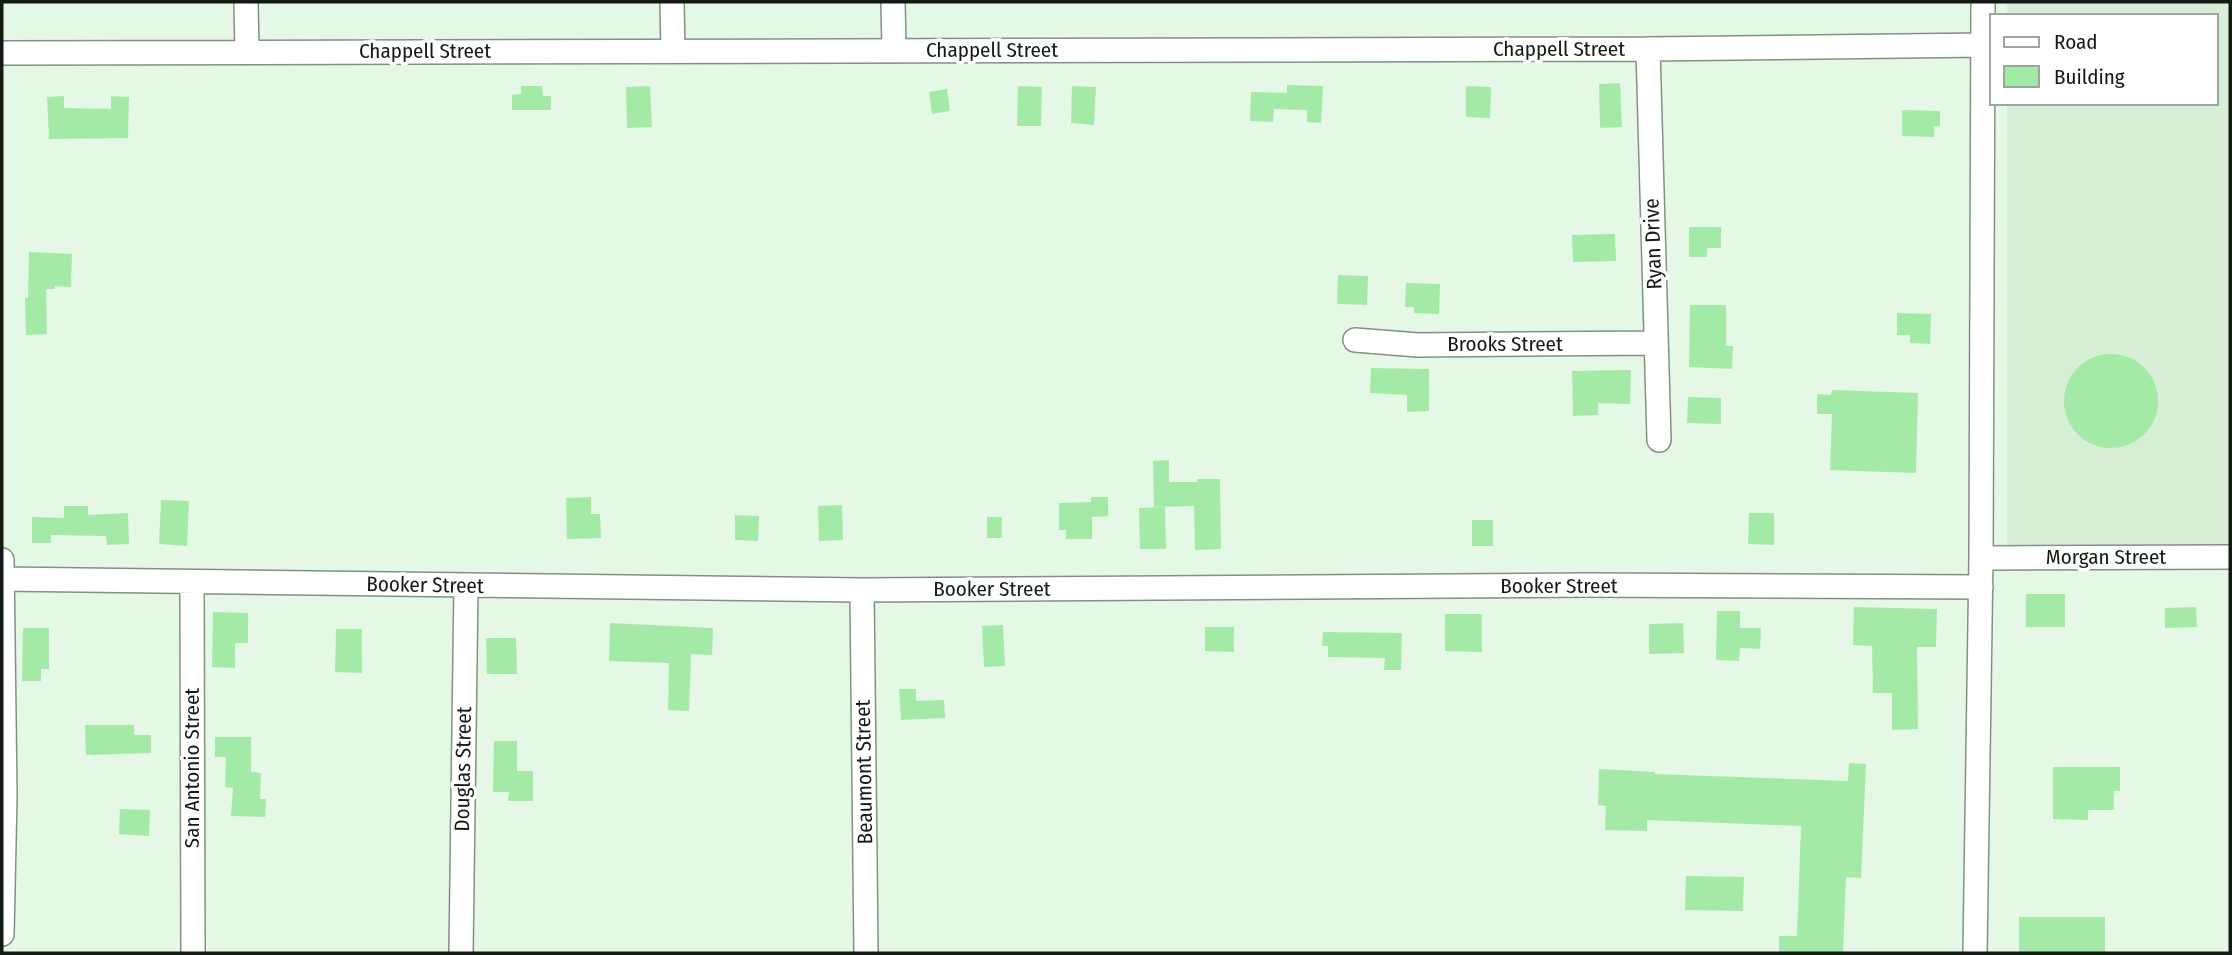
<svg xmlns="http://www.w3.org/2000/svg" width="2232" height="955" font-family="'Fira Sans Condensed',sans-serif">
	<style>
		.built { fill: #d6efd6 }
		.building { fill: #a4eaa7 }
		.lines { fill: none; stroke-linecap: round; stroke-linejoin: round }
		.minor-casing { stroke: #819282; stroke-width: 26 }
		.minor { stroke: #fff; stroke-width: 23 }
		.labels { text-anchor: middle; stroke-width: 7; stroke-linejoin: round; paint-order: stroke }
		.street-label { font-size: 21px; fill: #141a14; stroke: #fff }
	</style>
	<rect width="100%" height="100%" fill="#e5f7e5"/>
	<!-- built -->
	<path class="built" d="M2007 2H2230V545L2007 548V103H2216V16H2007Z"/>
	<!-- building -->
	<path class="building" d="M1620 83 1622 127 1600 128 1599 84Z
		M1287 85 1323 86 1321 123 1307 122V110L1274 109 1273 122 1250 121 1251 92 1287 93Z
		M521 86H542L543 96H551V110H512V95L521 94Z
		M650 86 652 127 627 128 626 87Z
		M1018 86 1042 87 1041 126H1017Z
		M1072 86 1096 87 1094 125 1071 123Z
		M1466 86 1491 87 1490 118 1466 117Z
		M947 89 950 111 932 114 929 92Z
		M64 96V108L111 109V96L129 97 128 138 49 139 47 97Z
		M1902 110 1940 111V126H1934V137L1902 136Z
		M1689 227H1721V248H1707V257H1689Z
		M1615 234 1616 261 1573 262 1572 235Z
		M29 252 72 254 71 287 55 286V289H46L47 334 26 335 25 298H28Z
		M1338 275 1368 276 1367 305 1337 304Z
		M1406 283 1440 284 1439 314 1414 313V307H1405Z
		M1690 305H1726V346H1733L1732 369 1689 367Z
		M1897 313 1931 314 1930 344 1910 343V335H1897Z
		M2064 401a47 47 0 1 1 94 0a47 47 0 1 1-94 0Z
		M1371 368 1429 369V411L1407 412V395L1370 393Z
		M1631 370 1630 404 1598 403V415L1573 416 1572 371Z
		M1832 390 1918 393 1916 473 1830 470 1832 414H1817V394L1831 395Z
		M1688 397 1721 398V424L1687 423Z
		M1169 460V482H1197V479H1220L1221 549 1195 550 1194 506 1154 507 1153 461Z
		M591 497V514H600L601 538 567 539 566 498Z
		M1091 497H1108V516L1092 517V539H1066V530H1059V503L1091 502Z
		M161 500 189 501 187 546 159 544Z
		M842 505 843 540 819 541 818 506Z
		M64 506H88V515L128 513 129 544 107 545 106 536 51 535V543H32V517L64 518Z
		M1165 507 1166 549H1140L1139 508Z
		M1749 513H1774V545L1748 544Z
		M735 515 759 516 758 541 735 540Z
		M987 517H1002V538H987Z
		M1472 520H1493V546H1472Z
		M2026 594H2065V627H2026Z
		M1854 607 1937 609 1936 647H1917L1918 729 1892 730V693H1873L1872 646 1853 645Z
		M2196 607 2197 627 2165 628V608Z
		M1717 611H1740V628H1761L1760 649 1740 648 1739 661 1716 660Z
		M213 612 248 613V643H235V668L212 667Z
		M1445 614H1482V652L1445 651Z
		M610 623 713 628 712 655 691 654 689 711 668 710 669 663 609 661Z
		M1683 623 1684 653 1649 654V624Z
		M1003 625 1005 666 984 667 982 626Z
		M1205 627H1234V652L1205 651Z
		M23 628H49V669H41V681H22Z
		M336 629H362V673L335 672Z
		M1323 632 1402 633 1401 670H1384L1385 658 1328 657V646H1322Z
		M486 638H516L517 674H487Z
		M899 689H916V701L944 700 945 718 901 720Z
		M85 725H134V735H151V753L86 755Z
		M215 737H251V772L261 773 260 799H266L265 817 231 816 233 788 225 787 226 757H215Z
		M494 741H517V771H533V801H508L509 792H493Z
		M1849 763 1866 764 1861 878 1846 877 1843 953H1779V936H1797L1801 826 1647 820V831L1605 830 1606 806 1598 805 1599 769 1655 772V774L1848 781Z
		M2053 767H2120V791H2114V810H2088V820L2053 819Z
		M120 809 150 810 149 836 119 834Z
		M1686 876 1744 877 1743 911 1685 910Z
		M2019 917H2105V953H2019Z"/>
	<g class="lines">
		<defs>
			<path id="minor" d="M246 2 247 52
				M672 2 673 50
				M893 2 894 49
				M1648 49 1659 440
				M2 53 1648 49 1983 45
				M1355 340 1418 345 1656 343
				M1981 558 2230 557
				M2 560 5 796 2 934
				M3 579 862 590 1586 585 1981 587
				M192 582 193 953
				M862 590 866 953
				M461 953 466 585
				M1975 953 1981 558 1983 2"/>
		</defs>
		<!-- minor casing -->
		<use href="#minor" class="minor-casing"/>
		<!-- minor -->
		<use href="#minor" class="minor"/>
	</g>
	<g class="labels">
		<!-- street labels -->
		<g class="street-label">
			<text x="1559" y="56">Chappell Street</text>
			<text x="992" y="57">Chappell Street</text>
			<text x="425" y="58">Chappell Street</text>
			<text transform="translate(1653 244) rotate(-92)" y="7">Ryan Drive</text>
			<text x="1505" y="351">Brooks Street</text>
			<text x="2106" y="564">Morgan Street</text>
			<text transform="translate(425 585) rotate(1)" y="7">Booker Street</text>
			<text x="1559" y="593">Booker Street</text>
			<text x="992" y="596">Booker Street</text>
			<text transform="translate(192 768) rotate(-90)" y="7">San Antonio Street</text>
			<text transform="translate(463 769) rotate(-89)" y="7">Douglas Street</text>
			<text transform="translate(864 772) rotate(-91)" y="7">Beaumont Street</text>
		</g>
	</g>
	<!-- border -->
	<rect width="2232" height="955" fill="none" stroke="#141a14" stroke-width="7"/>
	<!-- legend -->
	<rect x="1990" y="14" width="228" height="91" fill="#ffffff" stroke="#a1a3a1" stroke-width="2"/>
	<rect x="2004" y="37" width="35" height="10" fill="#ffffff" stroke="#a1a3a1" stroke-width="2"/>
	<text x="2054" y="49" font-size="21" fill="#141a14">Road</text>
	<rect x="2004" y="66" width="35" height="21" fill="#a4eaa7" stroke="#a1a3a1" stroke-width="2"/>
	<text x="2054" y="84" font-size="21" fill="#141a14">Building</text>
</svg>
